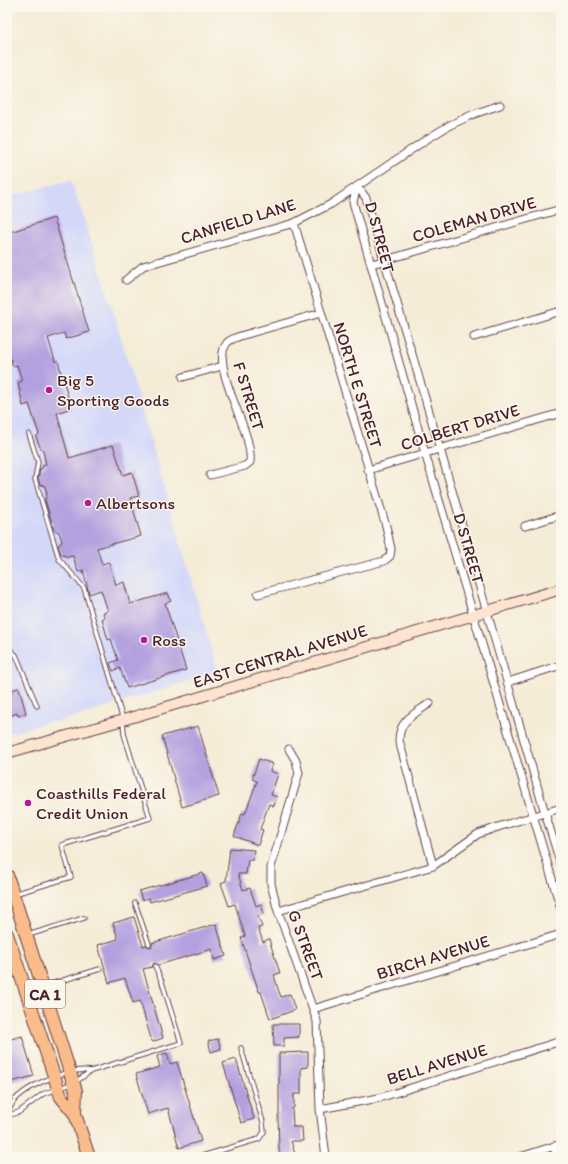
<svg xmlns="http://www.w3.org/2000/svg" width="568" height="1164" font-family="Itim,sans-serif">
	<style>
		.built { fill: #d3d8f9 }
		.building { fill: #b3a0df }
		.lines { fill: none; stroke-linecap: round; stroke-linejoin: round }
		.service-casing { stroke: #643e45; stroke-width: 5.5 }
		.minor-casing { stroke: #643e45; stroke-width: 9 }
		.secondary-casing { stroke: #643e45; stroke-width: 12 }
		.trunk-casing { stroke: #643e45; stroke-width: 14 }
		.service { stroke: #fff; stroke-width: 3.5 }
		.minor { stroke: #fff; stroke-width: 7 }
		.secondary { stroke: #fde4d1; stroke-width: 10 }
		.trunk { stroke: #fabc8b; stroke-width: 12 }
		.poi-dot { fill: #b5179e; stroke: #fbf7ec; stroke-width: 1.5 }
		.labels { text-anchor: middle; stroke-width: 3; stroke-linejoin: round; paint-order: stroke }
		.shield { fill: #fbf7ec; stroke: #7f6065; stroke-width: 1 }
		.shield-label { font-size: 16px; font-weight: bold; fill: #4a1f2b }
		.street-label { font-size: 17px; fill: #4a1f2b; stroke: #fbf7ec }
		.poi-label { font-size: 17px; fill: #4a1f2b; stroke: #fbf7ec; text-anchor: start }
	</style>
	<rect width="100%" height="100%" fill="#fbf7ec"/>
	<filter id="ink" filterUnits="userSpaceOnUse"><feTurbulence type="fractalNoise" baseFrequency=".025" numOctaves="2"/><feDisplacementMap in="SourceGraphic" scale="8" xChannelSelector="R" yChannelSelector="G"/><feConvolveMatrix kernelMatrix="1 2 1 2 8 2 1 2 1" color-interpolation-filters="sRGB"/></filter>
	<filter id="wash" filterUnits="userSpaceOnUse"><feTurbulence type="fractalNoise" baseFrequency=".012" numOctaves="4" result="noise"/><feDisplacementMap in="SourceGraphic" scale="16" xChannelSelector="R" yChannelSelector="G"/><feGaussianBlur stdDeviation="0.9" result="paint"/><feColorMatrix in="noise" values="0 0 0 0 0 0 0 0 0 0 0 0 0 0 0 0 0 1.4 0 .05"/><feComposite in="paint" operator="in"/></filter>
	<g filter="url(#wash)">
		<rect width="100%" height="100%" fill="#f5ecd7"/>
		<!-- built -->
		<path class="built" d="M71 180 106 286 218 672 89 713 57 722H48L7 734V197Z"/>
		<g id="blocks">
			<!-- building -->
			<path class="building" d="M54 218 89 332 66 339 64 333 48 338 55 361H58L71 408 57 413 69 458 113 445 123 475 132 472 139 496 130 498 141 536 97 548 102 564 109 562 116 585 124 582 130 604 168 593 171 601 165 603 186 670 127 688 120 668 113 671 110 663 118 660 111 639 108 640 102 619 105 618 103 613 108 611 101 590 89 594 83 570 78 572 73 556 67 557 61 554 58 546 62 541 59 532 54 530 52 523 45 500 47 494 45 486 40 484 38 479 40 469 43 468 42 466 46 465 43 450 40 447 36 437 39 434 29 404 23 406 18 383 22 381 17 365 13 366 7 348V233Z
				M19 688 26 713 18 716 17 713 7 717V694L12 693 11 690Z
				M198 726 219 796 182 807 162 736Z
				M259 759 273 764 270 771 278 774 271 795 277 797 274 806 269 804 260 829 263 830 258 845 234 836 242 813 245 814 257 781 252 779Z
				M230 848 254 850 253 860H248L246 874H238L243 890 250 888 256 906 261 904 264 914 258 916 262 927 258 928 263 942 269 939 273 952 280 973 274 975 278 989 281 997 290 994 295 1010 270 1019 261 992H259L241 938 245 936 235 904 229 906 221 883 226 881Z
				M203 873 207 886 150 902 149 898 142 900 139 891Z
				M134 917 143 946 146 945 149 947 152 946V943L216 924 226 956 214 960 212 949 158 965 154 963 152 967 143 969 163 1038 152 1042 140 1001 133 1003 125 978 109 983 98 945 118 939 113 923Z
				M273 1024H299V1037L284 1038V1046H274Z
				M22 1036 34 1076 7 1083V1040Z
				M218 1039 221 1049 211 1052 208 1041Z
				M308 1052V1067L301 1068V1094H294V1108H292L293 1127H302L303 1141H291L296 1157H281L279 1150 278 1115 279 1114V1053Z
				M167 1053 170 1064 177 1062 201 1141 179 1148 168 1108 148 1114 136 1074 160 1067 157 1056Z
				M236 1059 254 1119 241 1123 223 1063Z"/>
		</g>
	</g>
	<g filter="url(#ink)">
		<use href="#blocks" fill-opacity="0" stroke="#643e45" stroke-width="1"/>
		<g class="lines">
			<defs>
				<path id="service" d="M7 647 16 655 37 706
					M14 894 71 877 62 845 150 818 124 734 123 720 84 588 59 559 35 479 38 462 29 434
					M135 903 149 944
					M28 935 84 918
					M44 986 100 969
					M7 1113C9 1110 11 1106 13 1102 27 1085 70 1067 91 1071
					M7 1116 19 1112 43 1094 74 1083 91 1071 181 1043 162 982 155 966
					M199 1157 259 1139 264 1132 263 1122 241 1048"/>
				<path id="minor" d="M357 186 353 202 425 453 561 909
					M357 186 366 198 440 449 545 813 561 865
					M372 264 561 209
					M126 280 143 266 294 223 331 204 427 139 450 125 474 114 500 105
					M474 337 561 311
					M183 377 222 366
					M368 470 561 413
					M210 475 245 466 250 462C254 431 208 366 227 343 230 339 235 338 240 336L321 313
					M525 526 561 515
					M258 594 384 561 390 556 391 549 386 526 294 223
					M508 682 561 665
					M430 703C415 714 399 720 399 740L433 866
					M289 749 296 761 299 773 271 867V884L278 911 317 1021 320 1109 326 1157
					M278 911 433 866 478 834 501 826 561 808
					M313 1009 561 934
					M320 1109 379 1098 561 1041
					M554 1146 557 1157
					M520 1157 561 1144"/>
				<path id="secondary" d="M7 753 123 720 561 589"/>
				<path id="trunk" d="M7 875 76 1091 75 1114 89 1157
					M7 934 61 1097 75 1114"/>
			</defs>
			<!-- service casing -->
			<use href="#service" class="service-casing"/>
			<!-- minor casing -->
			<use href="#minor" class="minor-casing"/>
			<!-- secondary casing -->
			<use href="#secondary" class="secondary-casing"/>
			<!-- trunk casing -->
			<use href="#trunk" class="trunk-casing"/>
			<!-- service -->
			<use href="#service" class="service"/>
			<!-- minor -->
			<use href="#minor" class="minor"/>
			<!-- secondary -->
			<use href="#secondary" class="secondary"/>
			<!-- trunk -->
			<use href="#trunk" class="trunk"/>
		</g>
	</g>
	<!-- markers -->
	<g class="poi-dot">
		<circle cx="49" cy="390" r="4"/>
		<circle cx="88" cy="503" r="4"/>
		<circle cx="144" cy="640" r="4"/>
		<circle cx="28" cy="803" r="4"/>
	</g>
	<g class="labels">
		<!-- shield labels -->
		<rect class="shield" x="25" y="980" width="40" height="28" rx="3"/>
		<g class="shield-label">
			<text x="45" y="1000">CA 1</text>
		</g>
		<!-- street labels -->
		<g class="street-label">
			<text transform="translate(474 219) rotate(-16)" y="6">COLEMAN DRIVE</text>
			<text transform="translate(238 221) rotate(-17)" y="6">CANFIELD LANE</text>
			<text transform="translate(380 237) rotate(75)" y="6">D STREET</text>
			<text transform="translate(358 385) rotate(73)" y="6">NORTH E STREET</text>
			<text transform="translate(249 396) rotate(73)" y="6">F STREET</text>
			<text transform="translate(460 427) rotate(-17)" y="6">COLBERT DRIVE</text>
			<text transform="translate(469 548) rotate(74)" y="6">D STREET</text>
			<text transform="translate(280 656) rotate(-17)" y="6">EAST CENTRAL AVENUE</text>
			<text transform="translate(306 945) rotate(70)" y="6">G STREET</text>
			<text transform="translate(433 957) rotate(-17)" y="6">BIRCH AVENUE</text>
			<text transform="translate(437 1064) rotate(-17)" y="6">BELL AVENUE</text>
		</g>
		<!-- poi labels -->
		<g class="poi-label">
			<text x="57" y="386">Big 5<tspan x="57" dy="20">Sporting Goods</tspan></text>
			<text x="96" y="509">Albertsons</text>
			<text x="152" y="646">Ross</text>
			<text x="36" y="799">Coasthills Federal<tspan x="36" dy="20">Credit Union</tspan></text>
		</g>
	</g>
	<!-- margin -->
	<rect width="568" height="1164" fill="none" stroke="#fbf7ec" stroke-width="24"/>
</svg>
